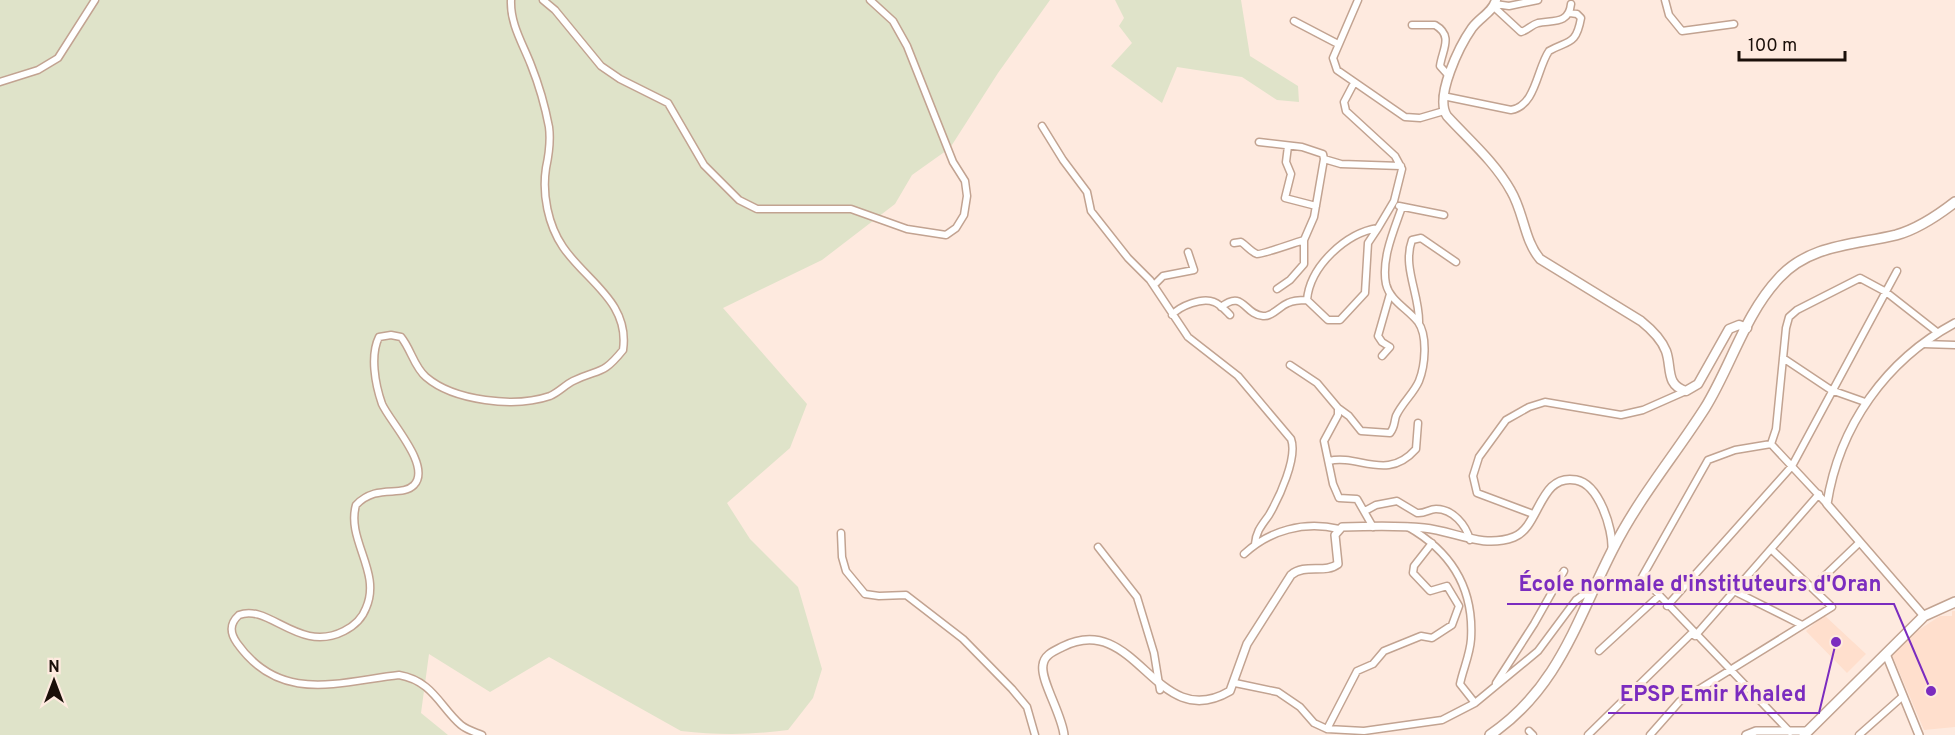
<svg xmlns="http://www.w3.org/2000/svg" width="1955" height="735" font-family="Overpass,sans-serif">
	<style>
		.built { fill: #ffdfcd }
		.green { fill: #dfe3c9 }
		.lines { fill: none; stroke-linecap: round; stroke-linejoin: round }
		.minor-casing { stroke: #c2a391; stroke-width: 9 }
		.tertiary-casing { stroke: #c2a391; stroke-width: 10 }
		.secondary-casing { stroke: #c2a391; stroke-width: 11 }
		.primary-casing { stroke: #c2a391; stroke-width: 12 }
		.minor { stroke: #fff; stroke-width: 6 }
		.tertiary { stroke: #fff; stroke-width: 7 }
		.secondary { stroke: #fff; stroke-width: 8 }
		.primary { stroke: #fff; stroke-width: 9 }
		.leader { fill: none; stroke: #7b2cbf; stroke-width: 2 }
		.callout-dot { fill: #7b2cbf; stroke: #feeadf; stroke-width: 2 }
		.callout-label { font-size: 22px; text-anchor: middle; font-weight: bold; fill: #7b2cbf; stroke: #feeadf; stroke-width: 6; stroke-linejoin: round; paint-order: stroke }
	</style>
	<rect width="100%" height="100%" fill="#feeadf"/>
	<!-- built -->
	<path class="built" d="M1952 611H1955V727L1924 730 1892 655 1914 633 1940 616H1952Z
		M1824 615 1866 654 1847 673 1806 631Z"/>
	<!-- green -->
	<path class="green" d="M0 0H1050L998 73 950 148 912 175 895 204 822 260 723 308 807 404 790 448 727 503 750 539 798 587 822 669 813 698 788 730C752 735 717 735 681 731L549 657 490 692 429 654 421 713 448 735H0Z
		M1115 0H1241L1250 56 1298 86 1299 102 1277 100 1242 77 1177 67 1162 103 1111 66 1132 43 1119 26 1124 18Z"/>
	<g class="lines">
		<defs>
			<path id="minor" d="M543 0 555 10 601 66 620 79 668 103 704 165 739 200 757 209H851L907 229 946 235 956 228 964 215 967 196 965 181 953 162 907 46 893 21 870 0
				M1358 0 1333 58 1337 70 1405 117 1420 118 1444 111
				M1665 0 1669 15 1682 31 1734 24
				M1495 4 1509 6 1538 0
				M1494 7 1521 32C1528 30 1531 25 1538 23 1553 20 1569 24 1571 4
				M1294 21 1338 44
				M1412 25H1435C1454 36 1442 50 1440 66L1449 76
				M0 82 38 70 58 58 95 0
				M1354 83 1344 102 1346 111 1395 156 1402 169 1394 201 1378 228
				M1443 96 1511 110C1536 106 1537 68 1549 51 1568 40 1576 46 1581 18L1577 14 1570 13
				M1042 126 1063 160 1087 192 1091 211 1128 258 1150 280 1188 337 1238 376 1291 439C1298 457 1279 498 1269 515 1262 525 1256 531 1255 544
				M1288 146 1286 162 1291 174 1285 198 1316 206
				M1324 159 1341 164 1401 166
				M1399 206 1444 215
				M1378 228 1368 243 1365 293 1340 320H1328L1307 300C1310 266 1346 233 1378 228Z
				M1234 243 1241 242C1246 245 1251 252 1257 254 1261 255 1297 242 1304 240L1314 217 1324 159 1323 154 1302 147 1259 142
				M1154 285 1163 276 1194 270 1188 252
				M1277 289 1290 280 1304 264V240
				M1221 307C1244 289 1244 315 1263 316 1272 317 1280 306 1288 303 1294 300 1301 300 1307 300
				M1172 315C1180 306 1202 297 1214 302 1220 304 1225 310 1230 315
				M1419 323C1420 295 1402 267 1412 240L1421 238 1456 262
				M1923 344 1955 345
				M1382 356 1390 347 1382 342 1378 336 1390 294
				M1783 358 1831 390 1865 402
				M1290 365 1317 383 1338 408V415L1324 441 1333 484 1339 498 1357 499 1373 527
				M1338 408 1349 416 1361 431 1390 433C1395 427 1394 422 1396 416 1402 403 1414 393 1419 381 1425 366 1428 336 1418 322 1408 309 1390 301 1386 284 1381 259 1394 230 1402 207
				M1771 444 1827 504
				M1329 461C1359 454 1387 482 1416 449L1418 423
				M1365 511 1376 505 1397 501 1417 513C1425 514 1429 509 1436 509 1453 509 1466 525 1470 540
				M1533 514 1477 493 1473 476 1479 457 1506 420 1529 407 1545 402 1621 415 1643 410 1686 391
				M1408 527C1452 552 1474 589 1471 639 1470 655 1463 669 1460 684L1475 703
				M841 533 842 557 846 571 865 594 879 596 906 595 963 639 1012 689 1027 707 1035 735
				M1098 547 1137 597 1154 653 1160 690
				M1244 554C1270 530 1304 521 1339 529
				M1812 588 1860 542
				M1736 592 1802 625
				M1667 606 1792 466 1897 271
				M1695 636 1819 494
				M1599 651 1659 596
				M1235 683 1278 692 1300 707 1314 723 1327 729 1364 731 1442 720 1475 703 1538 651 1576 600 1596 586
				M1496 683 1534 624 1564 571
				M1327 729 1357 671 1373 664 1384 651 1421 636 1432 638 1452 625 1459 606 1447 586 1430 591 1413 573 1414 566 1432 543
				M1529 731 1533 735
				M1790 732 1642 577 1708 460 1735 450 1771 444 1776 429 1786 328 1789 317 1797 310 1860 278 1886 292 1937 332
				M482 735C475 732 467 730 461 725 440 707 433 681 399 675 338 682 280 704 237 643 230 633 229 624 239 615 269 603 299 654 344 631 354 626 362 619 366 608 382 572 346 540 356 505 377 483 401 498 414 485 432 466 390 422 382 404 375 384 370 355 379 337L391 335 401 337C411 349 414 367 426 377 454 401 515 408 550 396 559 392 565 385 573 381 600 368 602 376 623 350 630 302 586 281 563 247 548 225 542 194 546 168 549 154 551 142 549 127 545 106 539 85 531 65 523 44 510 24 511 0
				M1588 735 1692 633
				M1650 735 1680 701 1832 607 1772 550
				M1859 735 1903 696"/>
			<path id="tertiary" d="M1924 616 1827 504C1839 426 1886 360 1955 323
				M1886 654 1919 735
				M1064 735C1062 714 1040 680 1043 665 1044 655 1054 651 1062 647 1137 609 1155 735 1230 691L1247 644 1291 575C1305 563 1325 574 1338 564L1335 535 1342 527C1369 526 1398 525 1424 528 1455 531 1482 549 1514 537 1540 527 1539 473 1576 480 1599 484 1613 529 1612 549
				M1746 735 1756 731H1807"/>
			<path id="secondary" d="M1496 0C1492 13 1480 17 1472 28 1460 45 1434 97 1447 116 1469 140 1495 162 1511 191 1524 213 1524 240 1540 259L1641 321C1651 329 1661 338 1666 351 1672 367 1665 385 1686 391L1698 384 1729 329 1739 325 1747 328"/>
			<path id="primary" d="M1490 735C1559 688 1577 619 1613 549 1638 499 1675 455 1705 408 1731 366 1745 314 1779 278 1810 244 1855 245 1896 235 1918 229 1937 216 1955 202
				M1804 735 1924 616 1955 602"/>
		</defs>
		<!-- minor casing -->
		<use href="#minor" class="minor-casing"/>
		<!-- tertiary casing -->
		<use href="#tertiary" class="tertiary-casing"/>
		<!-- secondary casing -->
		<use href="#secondary" class="secondary-casing"/>
		<!-- primary casing -->
		<use href="#primary" class="primary-casing"/>
		<!-- minor -->
		<use href="#minor" class="minor"/>
		<!-- tertiary -->
		<use href="#tertiary" class="tertiary"/>
		<!-- secondary -->
		<use href="#secondary" class="secondary"/>
		<!-- primary -->
		<use href="#primary" class="primary"/>
	</g>
	<!-- callouts -->
	<path class="leader" d="M1931 691L1894 604H1507M1836 642L1819 713H1608"/>
	<g class="callout-dot">
		<circle cx="1931" cy="691" r="6"/>
		<circle cx="1836" cy="642" r="6"/>
	</g>
	<g class="callout-label">
		<text x="1700" y="591">École normale d'instituteurs d'Oran</text>
		<text x="1713" y="701">EPSP Emir Khaled</text>
	</g>
	<!-- north arrow -->
	<g transform="translate(54 681)" stroke="#feeadf" stroke-width="4.5" paint-order="stroke">
	<path d="M0-4.5L10 22L0 15L-10 22Z" fill="#1a0f09"/>
	<text y="-9" font-size="16" font-weight="bold" text-anchor="middle" fill="#1a0f09">N</text>
	</g>
	<!-- scale -->
	<path d="M1739 51v9h106v-9" fill="none" stroke="#1a0f09" stroke-width="3"/>
	<text x="1748" y="51" font-size="18" fill="#1a0f09" stroke="#feeadf" stroke-width="4.5" paint-order="stroke">100 m</text>
</svg>
